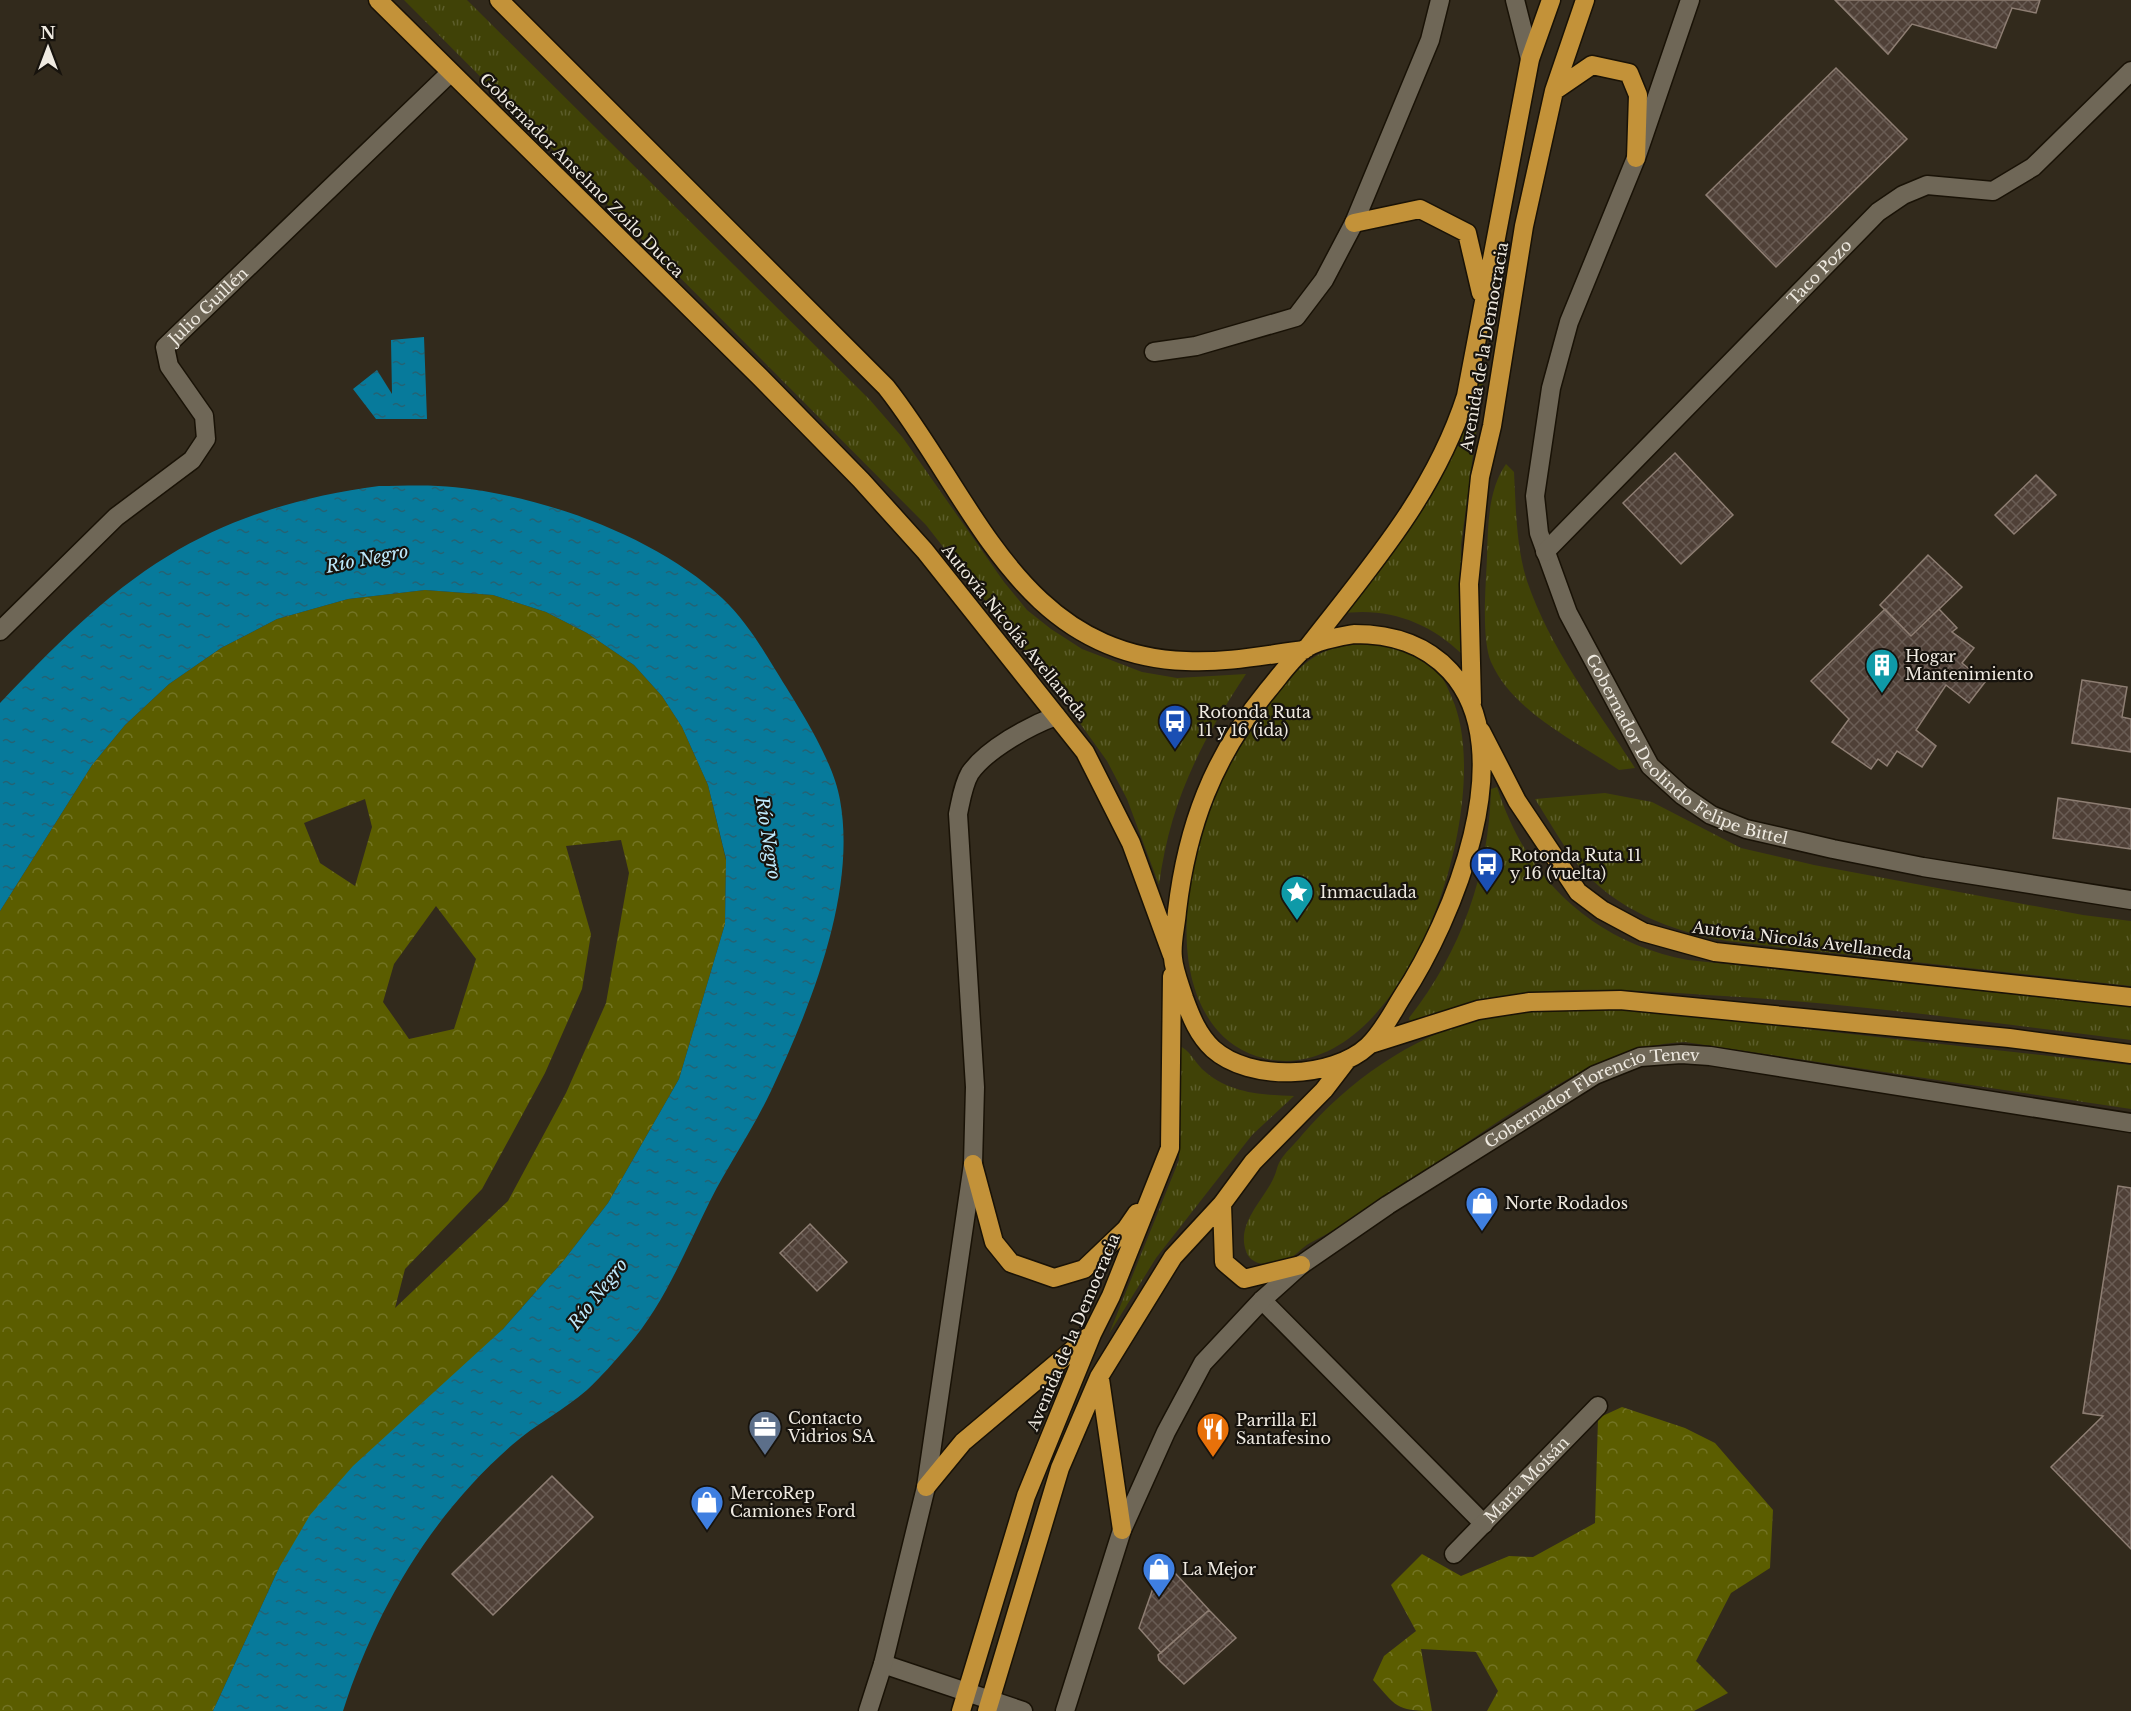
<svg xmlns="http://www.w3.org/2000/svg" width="2131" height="1711" font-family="'Libre Baskerville',serif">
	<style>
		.grass { fill: url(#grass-tufts) }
		.forest { fill: url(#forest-crowns); fill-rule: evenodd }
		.water { fill: url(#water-ripples) }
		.building { fill: url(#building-cross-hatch); stroke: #8e7e73; stroke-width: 1.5 }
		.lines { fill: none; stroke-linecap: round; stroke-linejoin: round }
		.minor-casing { stroke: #191206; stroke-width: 21 }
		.highway-casing { stroke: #191206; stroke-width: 21 }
		.minor { stroke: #6f6757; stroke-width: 18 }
		.highway { stroke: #c39239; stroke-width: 18 }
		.labels { text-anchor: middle; stroke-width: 4.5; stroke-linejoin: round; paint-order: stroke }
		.street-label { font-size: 16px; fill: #efeae1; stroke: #17130d }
		.poi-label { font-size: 16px; fill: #efeae1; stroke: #17130d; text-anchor: start }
		.water-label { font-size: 18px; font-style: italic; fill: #beeafd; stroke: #17130d }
	</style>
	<defs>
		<pattern id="grass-tufts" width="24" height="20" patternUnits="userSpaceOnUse" patternTransform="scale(1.5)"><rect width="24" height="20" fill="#404207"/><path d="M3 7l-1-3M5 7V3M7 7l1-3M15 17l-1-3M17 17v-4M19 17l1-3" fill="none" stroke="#5c5d2b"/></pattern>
		<pattern id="forest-crowns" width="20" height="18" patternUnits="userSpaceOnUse" patternTransform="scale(1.5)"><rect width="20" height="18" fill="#5b5d00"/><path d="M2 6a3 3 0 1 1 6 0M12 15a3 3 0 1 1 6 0" fill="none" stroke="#737425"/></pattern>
		<pattern id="water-ripples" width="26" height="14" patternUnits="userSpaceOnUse" patternTransform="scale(1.5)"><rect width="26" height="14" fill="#077a9b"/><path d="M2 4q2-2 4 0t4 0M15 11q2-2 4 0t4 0" fill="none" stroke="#246374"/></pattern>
		<pattern id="building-cross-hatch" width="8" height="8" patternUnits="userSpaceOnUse" patternTransform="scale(1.5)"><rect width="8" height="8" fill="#4f4037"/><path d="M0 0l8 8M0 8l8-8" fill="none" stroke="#695c54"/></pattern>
	</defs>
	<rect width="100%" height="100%" fill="#322a1c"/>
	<!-- grass -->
	<path class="grass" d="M404 0H467L870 400 903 438 1004 582 1027 610 1051 629 1082 649 1142 672 1177 678 1246 674C1200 743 1170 802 1159 885L1127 799 1107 761 1069 708 926 525Z
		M1485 366 1461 545 1462 654C1428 621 1385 606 1338 614L1460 433Z
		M1506 464 1514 472C1516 509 1516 546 1527 581 1550 649 1597 709 1635 768L1619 770C1576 741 1513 712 1491 662 1481 638 1486 584 1487 557 1488 525 1488 490 1506 464Z
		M1363 644C1392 645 1422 655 1442 678 1446 683 1449 691 1452 698 1496 797 1414 1060 1286 1061 1261 1061 1234 1050 1218 1031 1160 964 1193 834 1230 764 1238 749 1248 736 1257 722 1273 698 1291 671 1316 656 1331 647 1346 645 1363 644Z
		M1497 787C1526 879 1593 942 1688 960L2131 1007V1040C1996 1023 1860 1004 1724 996 1607 989 1524 979 1410 1022L1409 1018C1461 952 1489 873 1491 789Z
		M1605 793 1652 802 1741 848 1814 865 2083 915 2131 921V986L1727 941C1670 931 1616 910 1578 865 1562 844 1549 821 1535 799Z
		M1642 1008 1715 1019 2131 1065V1109L1685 1042C1626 1044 1578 1072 1529 1102 1455 1147 1387 1204 1310 1243 1301 1248 1294 1258 1285 1261 1272 1266 1251 1267 1246 1251 1236 1223 1264 1200 1274 1177 1276 1173 1277 1167 1279 1163 1284 1153 1295 1144 1302 1135 1349 1081 1409 1038 1479 1019 1531 1005 1589 1009 1642 1008Z
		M1179 1046C1189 1049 1194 1061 1202 1069 1228 1093 1260 1095 1294 1096L1252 1135 1156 1258 1109 1334 1179 1160Z"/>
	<!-- forest -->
	<path class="forest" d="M425 590 493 595 546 612 587 633 634 665 662 696 682 727 708 785 726 860 725 924 679 1079 608 1203 564 1260 503 1329 279 1568 213 1711H0V911L92 765 125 725 169 684 221 648 277 619 348 599ZM365 799 372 827 355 886 320 863 304 823ZM621 840 629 873 606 1003 566 1093 508 1201 395 1308 405 1269 482 1189 545 1073 582 989 591 934 566 846ZM436 906 476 959 454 1029 409 1039 383 1002 394 964Z
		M1622 1407 1685 1428 1715 1443 1773 1510 1770 1568 1731 1593 1696 1661 1728 1693 1694 1711H1487L1498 1691 1476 1652 1421 1649 1432 1711C1396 1711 1396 1706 1373 1680L1384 1656 1416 1631 1391 1585 1422 1554 1461 1576 1509 1556 1533 1557 1595 1523 1598 1418Z"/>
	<!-- water -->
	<path class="water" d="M424 337 427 419H376L353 389 377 370 392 394 391 340Z
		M379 486C398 486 418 485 438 486 531 491 654 534 722 598 743 618 758 641 773 666 795 702 833 758 840 800 857 893 810 1008 771 1091 753 1129 729 1164 710 1201 685 1251 664 1305 627 1347 615 1361 601 1377 587 1390 564 1410 536 1424 512 1445 431 1516 376 1609 343 1711H213L279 1568 310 1515 353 1466 503 1329 564 1260 608 1203 679 1079 725 924 726 859 708 785 682 727 662 696 634 665 587 633 546 612 493 595 425 590 348 599 277 619 221 648 169 684 125 725 92 765 0 911V703C51 650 105 594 168 556 233 516 304 496 379 486Z"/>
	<!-- building -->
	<path class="building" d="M1835 0H2040L2036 13 2012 8 1996 48 1912 24 1888 54Z
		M1836 68 1907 139 1776 267 1706 195Z
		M1675 453 1733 515 1681 564 1623 503Z
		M2036 475 2056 495 2014 534 1995 515Z
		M1928 555 1962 587 1911 636 1880 605Z
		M1885 609 1911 636 1939 609 1957 628 1952 632 1974 648 1962 663 1985 682 1969 703 1946 685 1916 730 1936 746 1922 767 1897 751 1887 766 1878 759 1871 769 1832 742 1849 719 1811 681Z
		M2082 680 2127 687 2122 717 2131 719V752L2072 743Z
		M2058 798 2131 809V849L2053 838Z
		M2118 1186 2131 1188V1549L2051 1467 2103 1416 2083 1413Z
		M810 1224 847 1262 817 1291 780 1253Z
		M552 1476 593 1517 493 1615 452 1574Z
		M1163 1560 1209 1610 1161 1653 1139 1628Z
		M1209 1610 1236 1638 1184 1684 1159 1660 1158 1655Z"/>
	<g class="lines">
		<defs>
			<g id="minor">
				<path d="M1515 0 1530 59"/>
				<path id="s1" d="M1690 0 1636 158 1569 322 1551 388 1535 496 1539 533 1568 613 1650 766 1682 795 1711 815 1746 829 1833 849 1923 867 2131 900"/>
				<path d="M1154 352 1196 346 1296 317 1324 280 1354 223 1430 40 1440 0"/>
				<path id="s2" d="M1545 552 1878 212 1903 195 1927 185 1993 191 2033 167 2131 71"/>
				<path id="s3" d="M0 631 116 517 192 460 206 439 204 416 169 366 165 347 450 73"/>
				<path d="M1262 1300 1484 1524"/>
				<path id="s4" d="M1454 1554 1598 1406"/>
				<path d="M883 1664 1023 1711"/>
				<path d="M868 1711 883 1664 926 1487 973 1164 975 1087 958 814C961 800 963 785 970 773 987 749 1029 726 1056 716"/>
				<path id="s5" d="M1065 1711 1122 1530 1166 1432 1203 1363 1262 1300 1301 1265 1388 1205 1595 1075 1640 1057 1681 1054 1710 1056 2131 1123"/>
			</g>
			<path id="highway" d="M378 0 760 377 861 480 925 551 1085 752 1131 843 1172 955
				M499 0 886 387C974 498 1019 655 1186 661 1226 663 1265 655 1304 650
				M1554 91 1592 65 1629 73 1638 95 1636 158
				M1354 223 1420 209 1467 233 1481 293
				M1354 634C1391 634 1424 643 1450 671 1524 751 1452 921 1402 997 1392 1013 1382 1033 1368 1046 1332 1079 1250 1082 1213 1049 1198 1035 1191 1017 1184 998 1180 985 1174 971 1173 958 1171 943 1176 926 1177 911 1187 826 1213 757 1268 690 1279 677 1290 661 1303 650 1317 640 1338 637 1354 634Z
				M1307 648C1370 567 1434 495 1466 396L1530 59 1551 0
				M1472 703 1469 584 1480 477 1492 426 1524 226 1554 91 1585 0
				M1481 731 1517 801 1578 892 1602 910 1643 932 1715 952 2131 997
				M1371 1044 1478 1010 1530 1002 1620 1000 2009 1038 2131 1054
				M973 1164 994 1242 1011 1263 1054 1278 1084 1269 1126 1229 1137 1213
				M1222 1204 1224 1262 1244 1279 1301 1265
				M1100 1379 1122 1530
				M926 1487 963 1442 1088 1337
				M961 1711 1026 1496 1092 1334 1111 1296 1170 1148 1172 976
				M987 1711 1060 1468 1099 1377 1173 1257 1222 1204 1253 1162 1324 1090 1347 1060"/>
		</defs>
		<!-- minor casing -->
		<use href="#minor" class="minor-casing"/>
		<!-- highway casing -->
		<use href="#highway" class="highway-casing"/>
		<!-- minor -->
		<use href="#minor" class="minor"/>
		<!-- highway -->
		<use href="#highway" class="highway"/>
	</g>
	<!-- icons -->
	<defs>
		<symbol id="building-pin" viewBox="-11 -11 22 30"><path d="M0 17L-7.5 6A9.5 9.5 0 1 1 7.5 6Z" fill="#0f9aa8" stroke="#17130d"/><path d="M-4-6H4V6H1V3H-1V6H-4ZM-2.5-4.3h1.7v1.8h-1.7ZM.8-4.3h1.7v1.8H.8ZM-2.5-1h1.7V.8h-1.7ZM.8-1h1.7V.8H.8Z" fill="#fff"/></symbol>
		<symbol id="bus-pin" viewBox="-11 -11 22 30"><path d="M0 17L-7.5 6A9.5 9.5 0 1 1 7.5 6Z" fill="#1a4fb4" stroke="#17130d"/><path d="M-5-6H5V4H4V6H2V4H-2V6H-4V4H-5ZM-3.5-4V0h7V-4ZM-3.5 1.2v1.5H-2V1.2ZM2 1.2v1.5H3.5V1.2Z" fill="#fff"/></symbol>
		<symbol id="sight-pin" viewBox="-11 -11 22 30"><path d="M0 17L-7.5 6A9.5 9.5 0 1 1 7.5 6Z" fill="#0f9aa8" stroke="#17130d"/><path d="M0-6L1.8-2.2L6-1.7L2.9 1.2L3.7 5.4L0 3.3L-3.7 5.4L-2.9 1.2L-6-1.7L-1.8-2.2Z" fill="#fff"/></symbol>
		<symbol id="shop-pin" viewBox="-11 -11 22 30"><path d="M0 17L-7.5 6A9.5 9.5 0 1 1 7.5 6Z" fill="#3f7fe0" stroke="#17130d"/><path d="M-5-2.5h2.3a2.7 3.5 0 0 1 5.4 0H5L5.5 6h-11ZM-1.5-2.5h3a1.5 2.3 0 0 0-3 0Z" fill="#fff"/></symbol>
		<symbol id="office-pin" viewBox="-11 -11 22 30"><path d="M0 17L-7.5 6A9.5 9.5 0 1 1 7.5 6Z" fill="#5c6f8a" stroke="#17130d"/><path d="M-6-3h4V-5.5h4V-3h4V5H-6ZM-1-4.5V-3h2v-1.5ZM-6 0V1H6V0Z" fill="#fff"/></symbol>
		<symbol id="restaurant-pin" viewBox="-11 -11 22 30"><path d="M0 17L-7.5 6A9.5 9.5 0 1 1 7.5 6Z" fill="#e8710a" stroke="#17130d"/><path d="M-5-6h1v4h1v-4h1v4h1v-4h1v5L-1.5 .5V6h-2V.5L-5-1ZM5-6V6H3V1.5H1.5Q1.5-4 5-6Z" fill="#fff"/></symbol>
	</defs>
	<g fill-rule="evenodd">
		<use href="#building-pin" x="1863" y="646" width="38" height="52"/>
		<use href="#bus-pin" x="1156" y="702" width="38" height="52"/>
		<use href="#bus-pin" x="1468" y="845" width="38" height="52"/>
		<use href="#sight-pin" x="1278" y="873" width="38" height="52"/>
		<use href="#shop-pin" x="1463" y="1184" width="38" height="52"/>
		<use href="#office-pin" x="746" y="1408" width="38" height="52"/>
		<use href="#restaurant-pin" x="1194" y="1410" width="38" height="52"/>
		<use href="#shop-pin" x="688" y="1483" width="38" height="52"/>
		<use href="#shop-pin" x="1140" y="1550" width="38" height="52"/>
	</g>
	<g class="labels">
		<!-- street labels -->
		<g class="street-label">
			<text transform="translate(582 175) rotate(45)" y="6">Gobernador Anselmo Zoilo Ducca</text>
			<text dy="6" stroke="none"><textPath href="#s2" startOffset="392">Taco Pozo</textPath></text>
			<text dy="6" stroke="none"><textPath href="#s3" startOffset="446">Julio Guillén</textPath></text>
			<text transform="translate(1484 347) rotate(-80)" y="6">Avenida de la Democracia</text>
			<text transform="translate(1015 632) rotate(51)" y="6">Autovía Nicolás Avellaneda</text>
			<text dy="6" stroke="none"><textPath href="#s1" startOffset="834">Gobernador Deolindo Felipe Bittel</textPath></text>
			<text transform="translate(1802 940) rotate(7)" y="6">Autovía Nicolás Avellaneda</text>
			<text dy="6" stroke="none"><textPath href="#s5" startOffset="854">Gobernador Florencio Tenev</textPath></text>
			<text transform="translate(1073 1332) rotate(-67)" y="6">Avenida de la Democracia</text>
			<text dy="6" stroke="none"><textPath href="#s4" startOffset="104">María Moisán</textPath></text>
		</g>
		<!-- poi labels -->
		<g class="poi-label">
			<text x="1905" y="662">Hogar<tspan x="1905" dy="18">Mantenimiento</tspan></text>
			<text x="1198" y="718">Rotonda Ruta<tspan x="1198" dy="18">11 y 16 (ida)</tspan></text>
			<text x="1510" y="861">Rotonda Ruta 11<tspan x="1510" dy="18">y 16 (vuelta)</tspan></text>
			<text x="1320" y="898">Inmaculada</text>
			<text x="1505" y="1209">Norte Rodados</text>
			<text x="788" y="1424">Contacto<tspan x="788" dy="18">Vidrios SA</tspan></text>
			<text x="1236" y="1426">Parrilla El<tspan x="1236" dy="18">Santafesino</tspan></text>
			<text x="730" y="1499">MercoRep<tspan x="730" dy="18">Camiones Ford</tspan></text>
			<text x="1182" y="1575">La Mejor</text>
		</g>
		<!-- water labels -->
		<g class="water-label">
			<text transform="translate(367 559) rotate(-11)" y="6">Río Negro</text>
			<text transform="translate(768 838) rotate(81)" y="6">Río Negro</text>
			<text transform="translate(598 1294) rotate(-52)" y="6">Río Negro</text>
		</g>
	</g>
	<!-- north arrow -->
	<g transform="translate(48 48)" stroke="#17130d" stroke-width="4.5" paint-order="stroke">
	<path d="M0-4.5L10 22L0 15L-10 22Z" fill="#efeae1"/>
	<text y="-9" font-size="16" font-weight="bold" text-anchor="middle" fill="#efeae1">N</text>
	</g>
</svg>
